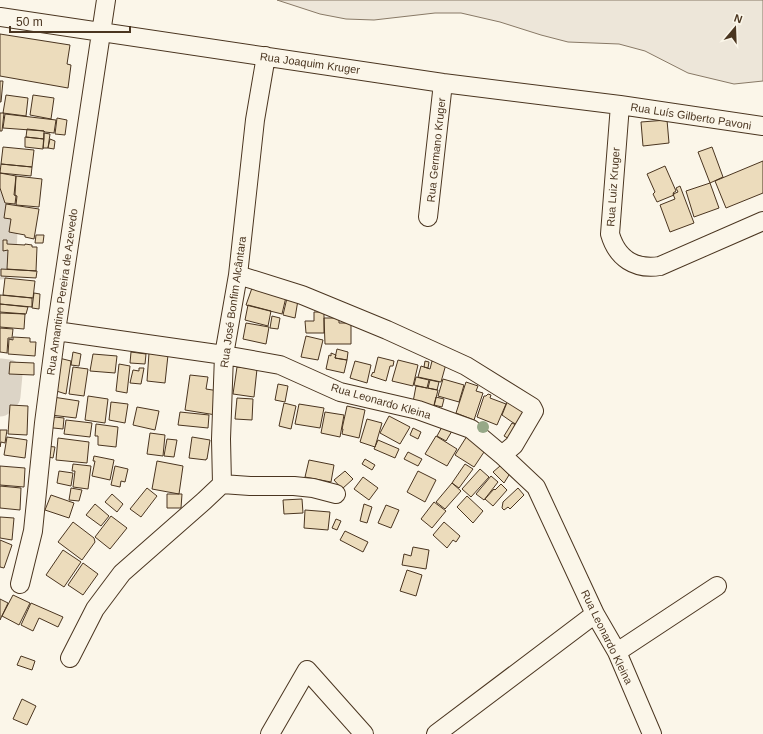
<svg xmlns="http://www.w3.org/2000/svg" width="763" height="734" font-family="Helvetica,sans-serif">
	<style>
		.green { fill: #ede6d9; stroke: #887966 }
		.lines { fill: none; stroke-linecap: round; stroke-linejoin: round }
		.river { stroke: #dcd4c6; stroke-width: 29 }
		.building { fill: #ecdcbc; stroke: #4a3520 }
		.minor-casing { stroke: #4a3520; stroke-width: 20 }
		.minor { stroke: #fbf6e9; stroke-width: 18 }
		.tree { fill: #96a887 }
		.labels { text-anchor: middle; stroke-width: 3; stroke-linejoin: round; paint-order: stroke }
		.street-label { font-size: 11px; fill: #4a3520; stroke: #fbf6e9 }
	</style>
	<rect width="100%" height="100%" fill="#fbf6e9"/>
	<!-- green -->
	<path class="green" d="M277 0H763V81L734 84 688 73 645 51 619 44 568 42 541 35 500 22 461 13H435L374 20 346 19 320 14Z"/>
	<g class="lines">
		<!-- river -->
		<path class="river" d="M0 192 4 201 2 259 0 265
			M0 373 8 374 6 396 0 402"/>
	</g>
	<!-- building -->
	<path class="building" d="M0 34 70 45 67 64 71 65 68 88 0 76Z
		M0 81H3L1 102H0Z
		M6 95 28 98 26 116 3 113Z
		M33 95 54 98 51 119 30 115Z
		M0 113H4L2 131H0Z
		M5 114 56 120 54 133 45 132 44 131 3 128Z
		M57 118 67 120 65 135 55 134Z
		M667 120 669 143 643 146 641 122Z
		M27 129 44 131V139L26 137Z
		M44 133 50 134 48 148H43Z
		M25 137 44 139 43 149 25 147Z
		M50 139 55 141 54 149 48 148Z
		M3 147 34 150 32 167 1 164Z
		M712 147 723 177 710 183 698 152Z
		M763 161V193L726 208 715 181Z
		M1 164 32 167 31 176 0 173Z
		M665 166 676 191 673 193 674 195 657 202 653 194 655 192 647 174Z
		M0 173 16 176 14 195 16 196 15 204 5 203 0 188Z
		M16 176 42 179 39 207 16 205 17 196 15 195Z
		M710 183 719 208 694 217 686 191Z
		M680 186 694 223 670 232 660 205 675 199 673 194 678 192 676 188Z
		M6 204 39 209 34 239 25 237V235L9 232 11 219 4 218Z
		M36 235H44L43 243H35Z
		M3 240H7V244L25 245V244L32 245V247H37L36 271 7 269 8 250 3 251Z
		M1 269 37 271 36 278 1 276Z
		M5 278 35 281 33 298 3 295Z
		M252 288 286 297 282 314 246 305Z
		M34 293 40 294 39 309 32 308Z
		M0 295 32 298V307L0 304Z
		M287 298 298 300 295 318 283 315Z
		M0 304 28 307 26 314 0 312Z
		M248 305 271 311 268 326 245 320Z
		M314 312H324V333H306L305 321H314Z
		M0 313 25 314 24 329 0 327Z
		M272 316 280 318 278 329 270 328Z
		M324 318H339V323H351V344H325Z
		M246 323 269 327 266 344 243 339Z
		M0 328 13 329 12 338H8L7 353 0 352Z
		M306 336 323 340 318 360 301 357Z
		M13 337 30 338V342H36L35 356 8 354 9 339 13 340Z
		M337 349 348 352 347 360 335 358Z
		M73 352 81 354 79 366 71 365Z
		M131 352 146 354 145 364 130 363Z
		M149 353 168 355 165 383 147 381Z
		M331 353 336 355 335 358 347 360 344 373 326 369 329 355 331 356Z
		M93 354 117 356 115 373 90 371Z
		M55 357 71 361 66 394 50 389Z
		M378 357 394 361 393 366H390L386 381 371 376 373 372 374 373Z
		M398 360 418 365 413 386 392 381Z
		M355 361 371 365 367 383 350 378Z
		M425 361 429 362 428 368 424 367Z
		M432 361 446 364 441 382 418 377 421 366 430 369Z
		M10 362 34 363V375L9 374Z
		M119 364 130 366 127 393 116 391Z
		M73 367 88 369 84 396 69 394Z
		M237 367 257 369 254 397 233 394Z
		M139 368H144L141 384 130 383 133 370 139 371Z
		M190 375 208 377 206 389 219 391 216 415 185 410Z
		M416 377 429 380 427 388 414 385Z
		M443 379 464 385 459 402 438 396Z
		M430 380 439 382 437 390 428 388Z
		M466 382 478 386 476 391 483 393 474 420 456 413Z
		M278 384 288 386 285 402 275 400Z
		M416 386 438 390 434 406 413 402Z
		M488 394 491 395 490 398 506 404 497 425 477 417 484 396H486Z
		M510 395 529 411 521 427 512 422 502 415Z
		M88 396 108 399 105 423 85 420Z
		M53 397 79 401 76 418 51 415Z
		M436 397 444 399 442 407 434 405Z
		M237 398 253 399 252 420 235 419Z
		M111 402 128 404 125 423 109 420Z
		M284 403 296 406 291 429 279 426Z
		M299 404 324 408 320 428 295 424Z
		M10 405 28 406 27 435 8 434Z
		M347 406 365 410 359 438 342 434 343 429H342Z
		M137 407 159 411 155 430 133 425Z
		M180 412 209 415 208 428 178 425Z
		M325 412 344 415 340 437 321 433Z
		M45 416 64 418 63 429 44 427Z
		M389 416 410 427 400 444 380 433Z
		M367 419 382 423 375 447 360 442Z
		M66 420 92 423 90 437 64 434Z
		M512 423 520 427 513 441 504 436Z
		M96 424 118 427 116 447 98 445V436H95Z
		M443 425 452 431 446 441 437 436Z
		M413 428 421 432 418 439 410 435Z
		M0 430H7L5 443 1 442 0 447Z
		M150 433 165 435 163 456 147 454Z
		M436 436 457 449 447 466 425 454Z
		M467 436 486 449 474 467 455 455Z
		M7 437 27 440 25 458 4 455Z
		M192 437 210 440 207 459H206V460L189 458Z
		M58 438 89 442 87 463 56 460Z
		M167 439 177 440 174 457 164 456Z
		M378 440 399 449 395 458 374 449Z
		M46 446 55 447 53 458 44 456Z
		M408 452 422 459 418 466 404 459Z
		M94 456 114 460 110 480 92 476 95 461H93Z
		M365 459 375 465 372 470 362 464Z
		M309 460 334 465 331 482 305 477Z
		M157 461 183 466 179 494 152 489Z
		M73 464 91 466 88 489 73 487 75 471H72Z
		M465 464 473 469 459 488 452 483Z
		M0 466 25 468 24 487 0 485Z
		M115 466 128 469 125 482 121 481 120 487 111 485Z
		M500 466 509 475 504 483 493 472Z
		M480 469 489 477 471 497 462 489Z
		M59 471 73 473 71 486 57 483Z
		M345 471 353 479 342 489 334 480Z
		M418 471 436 480 425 502 407 492Z
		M491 476 498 482 484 500 476 494Z
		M363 477 378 488 369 500 354 489Z
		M452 483 461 491 445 509 436 502Z
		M501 484 507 490 493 506 485 499 494 489 495 490Z
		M0 486 21 488 20 510 0 508Z
		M71 488 82 490 79 501 69 500Z
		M147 488 157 496 141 517 130 509Z
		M518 488 524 495 510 509 508 507 504 510 502 508 503 502Z
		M112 494 123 504 117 512 105 502Z
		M167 494H182L181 508H167Z
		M51 495 74 503 69 518 45 510Z
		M467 496 483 511 473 523 457 507Z
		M302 499 303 513 284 514 283 500Z
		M434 502 446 511 432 528 421 519Z
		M95 504 109 516 101 526 86 515Z
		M364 504 372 507 367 523 360 521Z
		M386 505 399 510 391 528 378 523Z
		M305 510 330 512 328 530 304 528Z
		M111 516 127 528 110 549 95 537Z
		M0 517 14 518 12 540 0 538Z
		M336 519 341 521 337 530 332 528Z
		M73 522 94 538 95 542 82 560 58 542Z
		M444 522 460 536 456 542 453 540 447 548 433 535Z
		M345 531 368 542 363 552 340 540Z
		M0 540 12 545 4 568 0 567Z
		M413 547 429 550 426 569 402 565 404 554 411 556Z
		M63 550 81 562 64 587 46 575Z
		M83 563 98 574 83 595 68 585Z
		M407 570 422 575 416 596 400 591Z
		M13 595 30 603 19 625 2 616Z
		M0 599 8 603 0 620Z
		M31 603 63 617 58 627 39 618 33 631 21 625Z
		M21 656 35 661 32 670 17 665Z
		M22 699 36 706 27 725 13 719Z"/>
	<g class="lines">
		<defs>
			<path id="minor" d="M0 17 443 83 620 105 763 126
				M620 105 610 234C617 258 635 270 660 266L763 221
				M428 217 443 83
				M238 275 302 295 387 330 466 366 532 407 534 411 514 445 502 455
				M56 331 224 355 280 365 340 392 418 410 471 429 502 455 536 487 595 614 617 652 652 734
				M222 484 250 486H294L313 488 336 494
				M20 584 33 531 44 423 56 331 106 0
				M617 652 717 586
				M70 658 95 609 122 573 204 501 222 484 221 439 224 355 238 275 255 120 266 56
				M270 734 307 670 364 734
				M436 734 595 614"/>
		</defs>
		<!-- minor casing -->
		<use href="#minor" class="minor-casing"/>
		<!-- minor -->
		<use href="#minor" class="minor"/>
	</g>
	<!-- trees -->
	<circle class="tree" cx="483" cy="427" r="6"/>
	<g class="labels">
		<!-- street labels -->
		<g class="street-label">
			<text transform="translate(310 63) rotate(8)" y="4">Rua Joaquim Kruger</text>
			<text transform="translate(691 116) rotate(9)" y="4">Rua Luís Gilberto Pavoni</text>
			<text transform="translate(436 150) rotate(-84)" y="4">Rua Germano Kruger</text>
			<text transform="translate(613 187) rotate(-86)" y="4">Rua Luiz Kruger</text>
			<text transform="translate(62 292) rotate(-82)" y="4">Rua Amantino Pereira de Azevedo</text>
			<text transform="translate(233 302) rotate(-82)" y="4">Rua José Bonfim Alcântara</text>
			<text transform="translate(381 401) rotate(16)" y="4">Rua Leonardo Kleina</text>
			<text transform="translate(607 637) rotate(64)" y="4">Rua Leonardo Kleina</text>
		</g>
	</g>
	<!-- north arrow -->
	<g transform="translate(735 28) rotate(19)" stroke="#fbf6e9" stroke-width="3" paint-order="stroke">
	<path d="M0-3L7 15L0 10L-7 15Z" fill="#4a3520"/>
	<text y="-6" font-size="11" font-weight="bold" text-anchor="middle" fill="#4a3520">N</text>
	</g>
	<!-- scale -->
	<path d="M10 26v6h120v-6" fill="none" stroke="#4a3520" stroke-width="2"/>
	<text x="16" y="26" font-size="12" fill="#4a3520" stroke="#fbf6e9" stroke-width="3" paint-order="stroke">50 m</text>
</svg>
